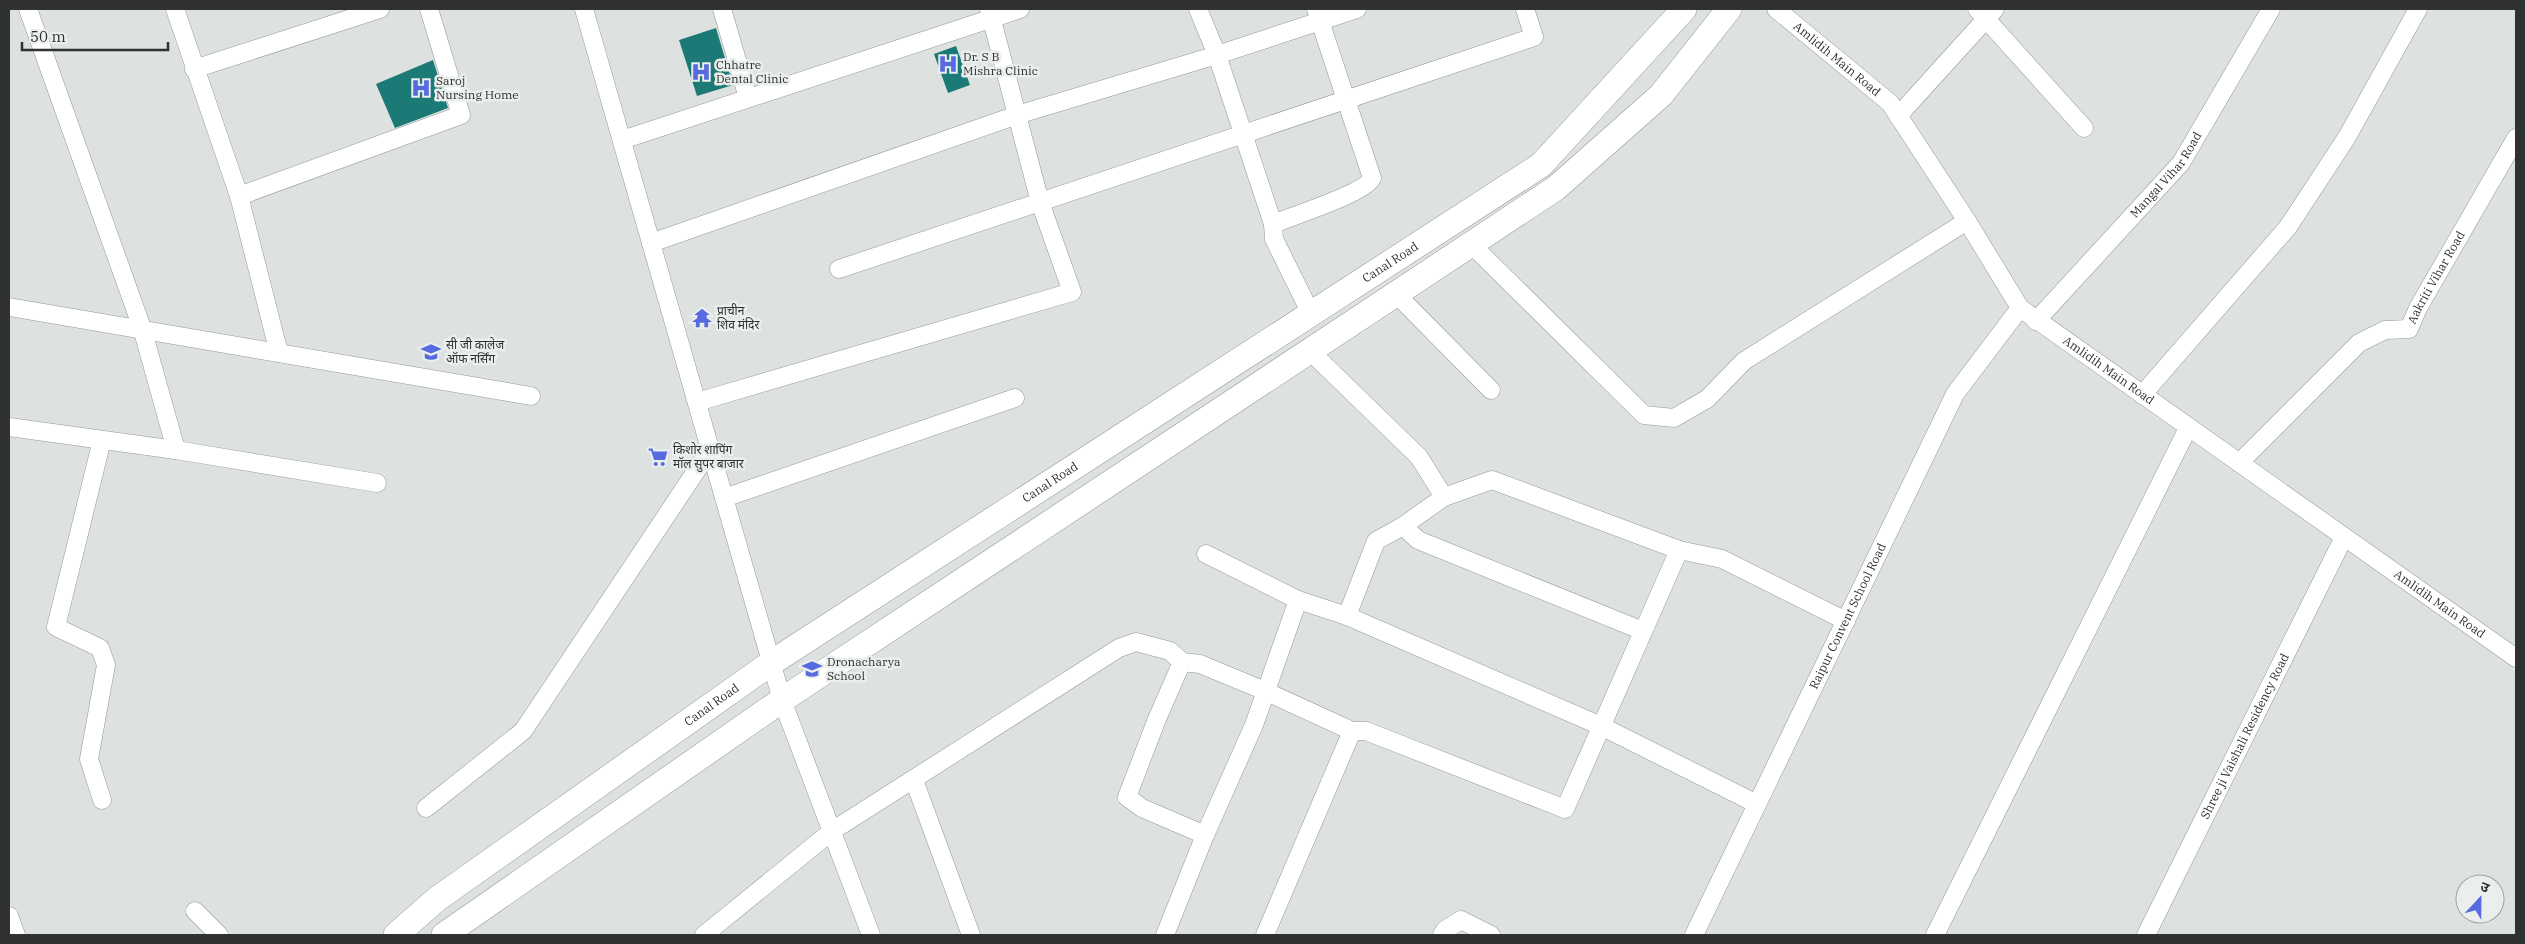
<svg xmlns="http://www.w3.org/2000/svg" width="2525" height="944" font-family="'IBM Plex Serif','Noto Sans Devanagari',serif">
	<style>
		.building { fill: #1b7976 }
		.lines { fill: none; stroke-linecap: round; stroke-linejoin: round }
		.street-casing { stroke: #959997; stroke-width: 19 }
		.secondary-casing { stroke: #959997; stroke-width: 26 }
		.street { stroke: #fff; stroke-width: 18 }
		.secondary { stroke: #fff; stroke-width: 25 }
		.labels { text-anchor: middle; stroke-width: 5; stroke-linejoin: round; paint-order: stroke }
		.poi-label { font-size: 12px; fill: #303131; stroke: #eaefed; text-anchor: start }
		.street-label { font-size: 12px; fill: #303131; stroke: #eaefed }
	</style>
	<rect width="100%" height="100%" fill="#dde1e0"/>
	<!-- building -->
	<path class="building" d="M716 28 733 85 697 96 679 40Z
		M956 46 970 85 948 93 934 54Z
		M433 60 448 108 395 128 376 84Z"/>
	<g class="lines">
		<defs>
			<g id="street">
				<path d="M28 9 142 328 176 450 377 483"/>
				<path d="M175 9 239 196 279 353"/>
				<path d="M584 9 782 700 871 935"/>
				<path d="M722 9 748 98"/>
				<path d="M1198 9 1217 55 1273 224 1274 239 1311 314"/>
				<path id="s1" d="M1776 9 1890 103 1967 221 2020 308 2516 658"/>
				<path d="M1977 9 2084 128"/>
				<path d="M194 69 380 9"/>
				<path d="M1898 116 1995 9"/>
				<path d="M622 140 1020 9"/>
				<path d="M239 196 461 115 429 9"/>
				<path d="M1273 224C1292 216 1366 193 1372 178L1316 9"/>
				<path d="M651 243 1017 115 1217 55 1357 9"/>
				<path d="M1471 244 1644 415 1674 418 1707 399 1744 361 1967 221"/>
				<path d="M839 269 1534 37 1525 9"/>
				<path d="M1396 294 1491 390"/>
				<path d="M9 307 531 396"/>
				<path id="s2" d="M2036 321 2181 163 2271 9"/>
				<path d="M1310 351 1419 457 1444 497"/>
				<path d="M2142 395 2288 227 2347 137 2418 9"/>
				<path d="M697 402 1072 292 1040 202 989 9"/>
				<path d="M9 427 176 450"/>
				<path id="s3" d="M2239 463 2359 343 2385 330 2409 329 2418 308 2516 138"/>
				<path d="M724 498 1015 398"/>
				<path d="M1403 526 1418 540 1643 631"/>
				<path d="M1206 554 1298 600 1347 616 1601 726 1757 804"/>
				<path d="M1347 616 1376 541 1403 526 1444 497 1492 480 1679 550 1722 559 1846 621"/>
				<path d="M1182 662 1157 719 1127 797 1142 808 1205 835"/>
				<path d="M914 780 971 935"/>
				<path d="M102 800 89 759 106 665 100 648 56 627 102 440"/>
				<path d="M426 808 523 731 710 450"/>
				<path d="M195 911 219 935"/>
				<path d="M9 916 16 935"/>
				<path d="M704 935 832 831 1119 648 1136 642 1170 651 1182 662 1200 664 1265 691 1352 731H1366L1565 809 1679 550"/>
				<path d="M1165 935 1205 835 1254 725 1298 600"/>
				<path d="M1265 935 1352 731"/>
				<path d="M1442 935 1445 930 1461 920 1491 935"/>
				<path id="s4" d="M1694 935 1955 394 2020 308"/>
				<path d="M1935 935 2188 428"/>
				<path id="s5" d="M2146 935 2344 537"/>
			</g>
			<g id="secondary">
				<path id="s6" d="M396 935 437 899 771 663 1541 165 1684 9"/>
				<path d="M444 935 782 700 1556 188 1661 95 1729 9"/>
			</g>
		</defs>
		<!-- street casing -->
		<use href="#street" class="street-casing"/>
		<!-- secondary casing -->
		<use href="#secondary" class="secondary-casing"/>
		<!-- street -->
		<use href="#street" class="street"/>
		<!-- secondary -->
		<use href="#secondary" class="secondary"/>
	</g>
	<!-- icons -->
	<defs>
		<symbol id="hospital-bare" viewBox="-9 -9 18 18"><path d="M-5-5h3v3.5h4V-5h3V5h-3V1.5h-4V5h-3Z" fill="#576ae0" stroke="#eaefed" stroke-width="2.5" paint-order="stroke"/></symbol>
		<symbol id="temple-bare" viewBox="-9 -9 18 18"><path d="M0-6L5-2H3V0L6.5 2.5H4V6H1.5V3h-3V6H-4V2.5H-6.5L-3 0V-2H-5Z" fill="#576ae0" stroke="#eaefed" stroke-width="2.5" paint-order="stroke"/></symbol>
		<symbol id="university-bare" viewBox="-9 -9 18 18"><path d="M0-5L7-2L0 1L-7-2ZM-4 1L0 2.5L4 1V4Q0 6-4 4Z" fill="#576ae0" stroke="#eaefed" stroke-width="2.5" paint-order="stroke"/></symbol>
		<symbol id="supermarket-bare" viewBox="-9 -9 18 18"><path d="M-6-5.5h2.5l.6 2H6L4.5 2H-2.5L-4.4-4H-6ZM-1.5 3.2a1.3 1.3 0 1 0 .1 0ZM3 3.2a1.3 1.3 0 1 0 .1 0Z" fill="#576ae0" stroke="#eaefed" stroke-width="2.5" paint-order="stroke"/></symbol>
		<symbol id="school-bare" viewBox="-9 -9 18 18"><path d="M0-5L7-2L0 1L-7-2ZM-4 1L0 2.5L4 1V4Q0 6-4 4Z" fill="#576ae0" stroke="#eaefed" stroke-width="2.5" paint-order="stroke"/></symbol>
	</defs>
	<g fill-rule="evenodd">
		<use href="#hospital-bare" x="934" y="50" width="28" height="28"/>
		<use href="#hospital-bare" x="687" y="58" width="28" height="28"/>
		<use href="#hospital-bare" x="407" y="74" width="28" height="28"/>
		<use href="#temple-bare" x="688" y="304" width="28" height="28"/>
		<use href="#university-bare" x="417" y="338" width="28" height="28"/>
		<use href="#supermarket-bare" x="644" y="443" width="28" height="28"/>
		<use href="#school-bare" x="798" y="655" width="28" height="28"/>
	</g>
	<g class="labels">
		<!-- poi labels -->
		<g class="poi-label">
			<text x="963" y="61">Dr. S B<tspan x="963" dy="14">Mishra Clinic</tspan></text>
			<text x="716" y="69">Chhatre<tspan x="716" dy="14">Dental Clinic</tspan></text>
			<text x="436" y="85">Saroj<tspan x="436" dy="14">Nursing Home</tspan></text>
			<text x="717" y="315">प्राचीन<tspan x="717" dy="14">शिव मंदिर</tspan></text>
			<text x="446" y="349">सी जी कालेज<tspan x="446" dy="14">ऑफ नर्सिंग</tspan></text>
			<text x="673" y="454">किशोर शापिंग<tspan x="673" dy="14">मॉल सुपर बाजार</tspan></text>
			<text x="827" y="666">Dronacharya<tspan x="827" dy="14">School</tspan></text>
		</g>
		<!-- street labels -->
		<g class="street-label">
			<text dy="4" stroke="none"><textPath href="#s1" startOffset="79">Amlidih Main Road</textPath></text>
			<text dy="4" stroke="none"><textPath href="#s2" startOffset="196">Mangal Vihar Road</textPath></text>
			<text dy="4" stroke="none"><textPath href="#s6" startOffset="1201">Canal Road</textPath></text>
			<text dy="4" stroke="none"><textPath href="#s3" startOffset="281">Aakriti Vihar Road</textPath></text>
			<text dy="4" stroke="none"><textPath href="#s1" startOffset="499">Amlidih Main Road</textPath></text>
			<text dy="4" stroke="none"><textPath href="#s6" startOffset="796">Canal Road</textPath></text>
			<text dy="4" stroke="none"><textPath href="#s1" startOffset="904">Amlidih Main Road</textPath></text>
			<text dy="4" stroke="none"><textPath href="#s4" startOffset="354">Raipur Convent School Road</textPath></text>
			<text dy="4" stroke="none"><textPath href="#s6" startOffset="391">Canal Road</textPath></text>
			<text dy="4" stroke="none"><textPath href="#s5" startOffset="222">Shree ji Vaishali Residency Road</textPath></text>
		</g>
	</g>
	<!-- border -->
	<rect width="2525" height="944" fill="none" stroke="#303131" stroke-width="20"/>
	<!-- north arrow -->
	<g transform="translate(2480 899) rotate(22)"><circle r="24" fill="#eaefed" stroke="#a0a3a2"/>
	<path d="M0-4L9 19L0 12L-9 19Z" fill="#576ae0"/>
	<text y="-8" font-size="14" font-weight="bold" text-anchor="middle" fill="#303131">उ</text>
	</g>
	<!-- scale -->
	<path d="M22 42v8h146v-8" fill="none" stroke="#303131" stroke-width="2.5"/>
	<text x="30" y="42" font-size="15" fill="#303131" stroke="#eaefed" stroke-width="4" paint-order="stroke">50 m</text>
</svg>
